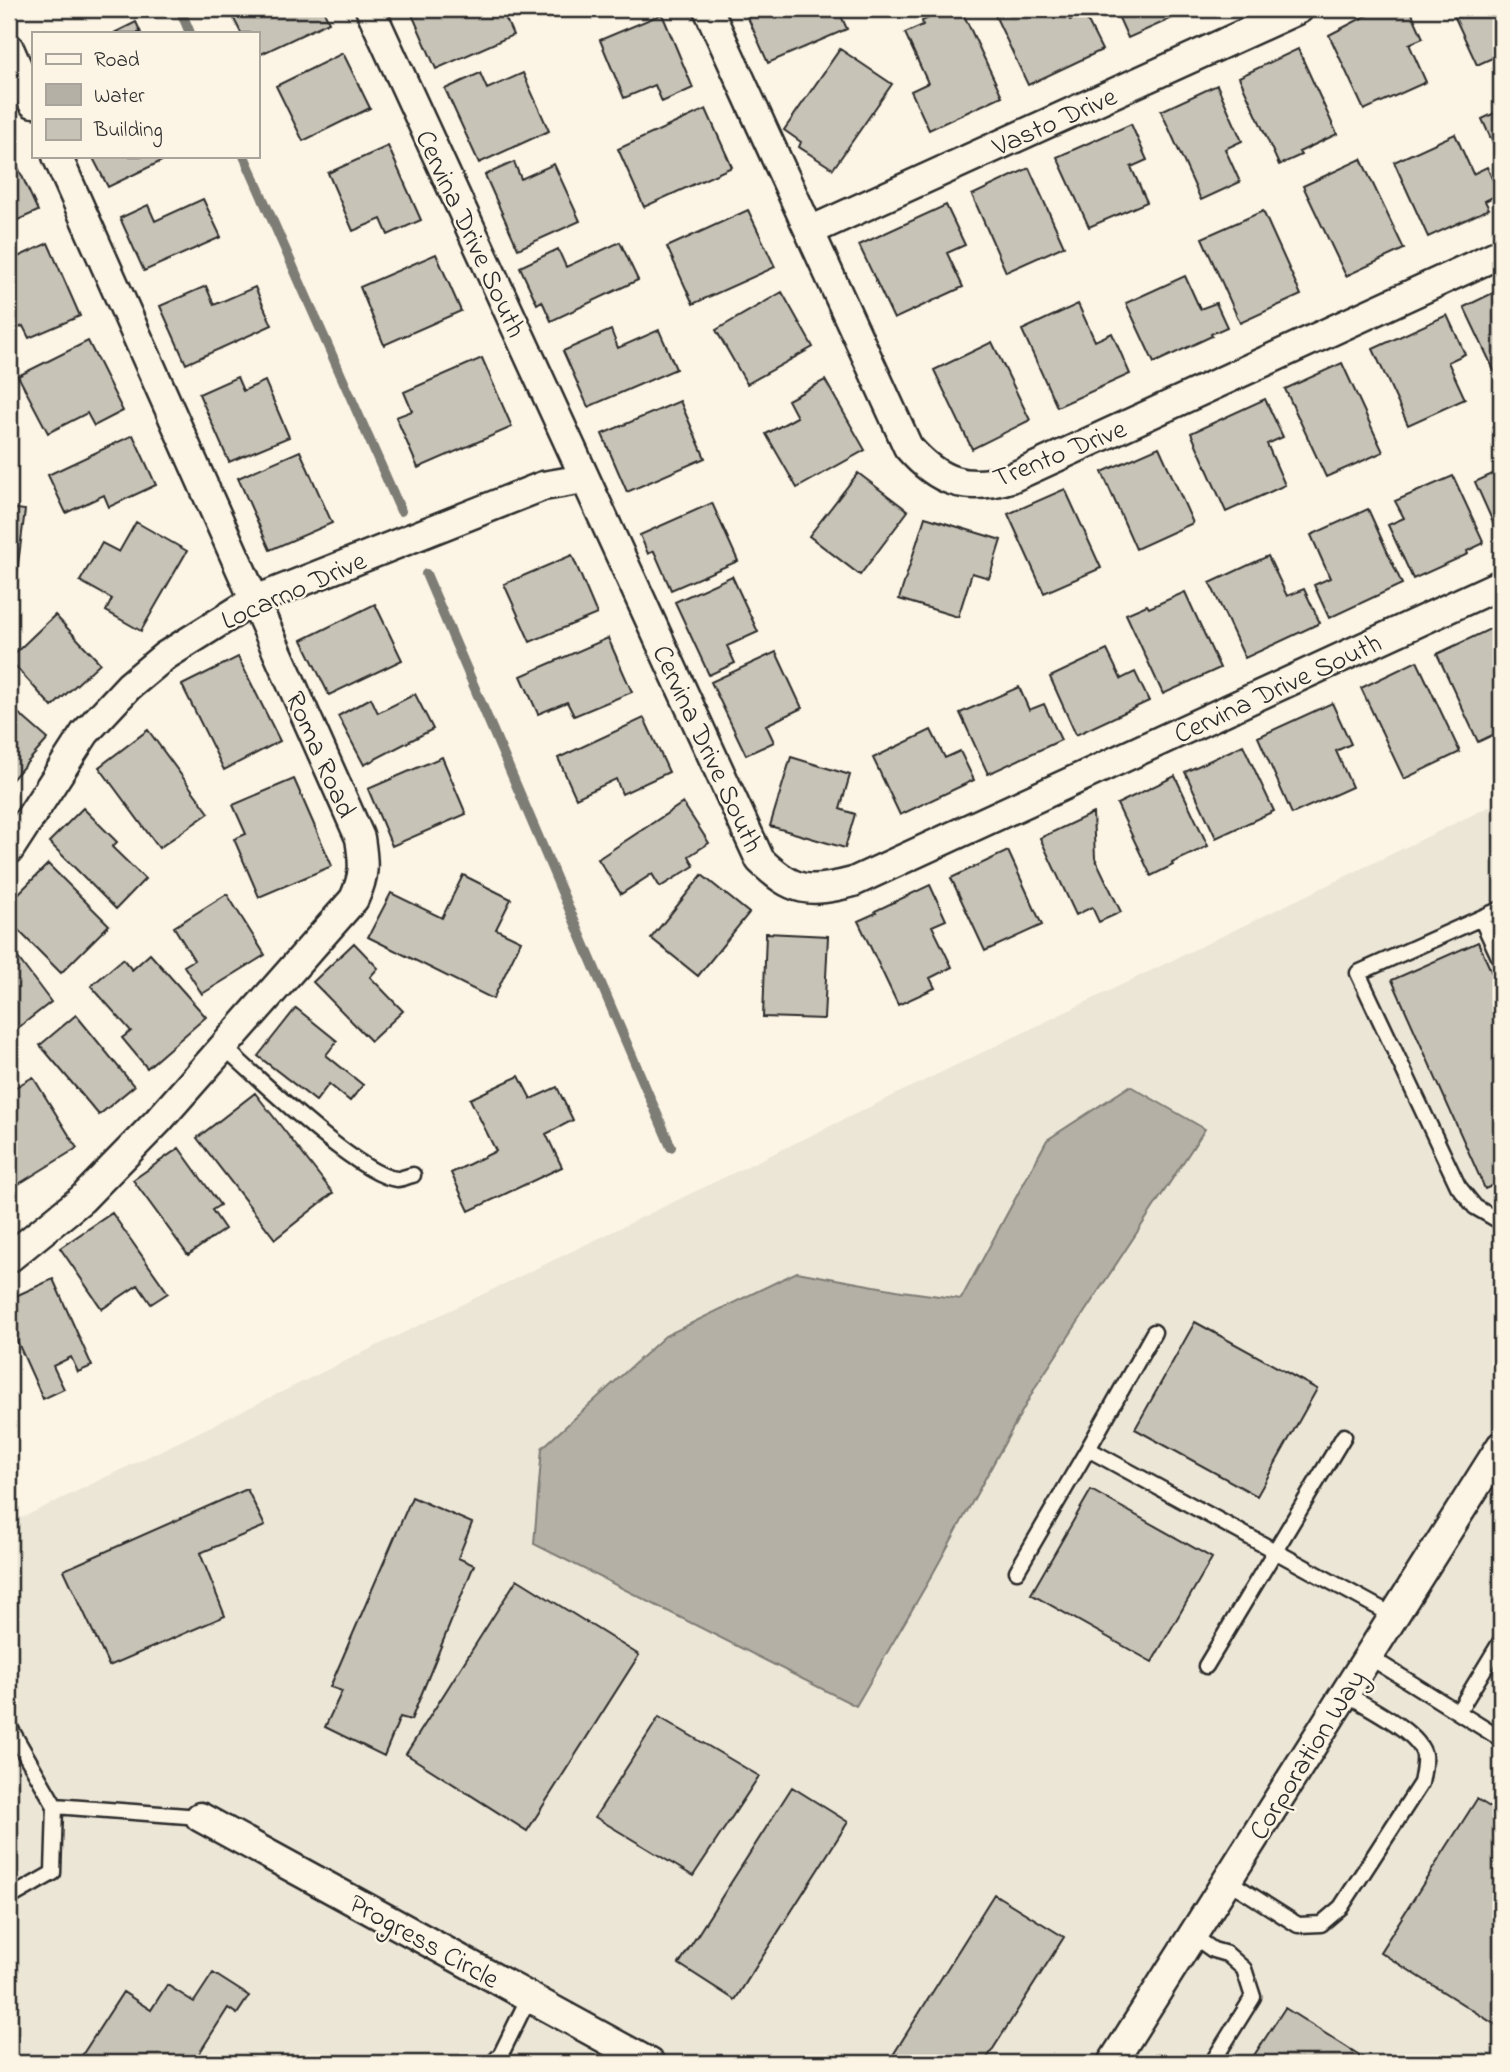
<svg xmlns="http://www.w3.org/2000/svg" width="1510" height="2072" font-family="'Indie Flower',sans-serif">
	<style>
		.built { fill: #ece6d7; fill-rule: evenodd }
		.water { fill: #b4b0a5; stroke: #7d7b74; stroke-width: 2 }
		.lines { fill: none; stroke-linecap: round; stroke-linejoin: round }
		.stream { stroke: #7d7b74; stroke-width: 10 }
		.building { fill: #c8c3b7; stroke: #2b2b2b; stroke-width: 2 }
		.lane-casing { stroke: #2b2b2b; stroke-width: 19 }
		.street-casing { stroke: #2b2b2b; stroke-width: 33 }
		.lane { stroke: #fcf5e5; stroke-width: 14 }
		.street { stroke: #fcf5e5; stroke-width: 28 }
		.labels { text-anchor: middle; stroke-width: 5; stroke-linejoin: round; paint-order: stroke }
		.street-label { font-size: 28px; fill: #2b2b2b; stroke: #fcf5e5 }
	</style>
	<rect width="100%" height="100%" fill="#fcf5e5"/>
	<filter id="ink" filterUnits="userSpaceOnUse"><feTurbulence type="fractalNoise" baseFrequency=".0143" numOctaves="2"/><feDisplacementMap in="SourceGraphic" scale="14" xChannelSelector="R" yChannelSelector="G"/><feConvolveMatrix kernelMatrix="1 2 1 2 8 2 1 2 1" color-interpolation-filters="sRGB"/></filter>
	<g filter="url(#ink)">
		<!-- built -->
		<path class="built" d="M1501 801V2063H9V1524ZM1130 1086 1036 1386 931 1577 902 1291 961 1299 1047 1139Z"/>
		<!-- water -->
		<path class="water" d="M1130 1086 1205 1129 1036 1386 931 1577 856 1706 534 1544 542 1448 665 1336 797 1272 902 1291 961 1299 1047 1140Z"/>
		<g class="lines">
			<!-- stream -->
			<path class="stream" d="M180 9 190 33
				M244 156 401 511
				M426 574 671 1147"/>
		</g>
		<!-- building -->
		<path class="building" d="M229 9H323L329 22 257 56V33H241Z
			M418 9H505L508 15 505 17 513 35 436 69 411 12Z
			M744 9H838L847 29 768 63Z
			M949 9H961L1002 96 929 130 911 91 928 83 905 33 923 25 922 21Z
			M992 9H1064L1070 20 1084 14 1102 50 1028 85Z
			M1115 9H1185L1186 12 1128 38Z
			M1379 9H1410L1423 38 1409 44 1426 82 1364 110 1329 35Z
			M1451 9H1501V54L1477 65Z
			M662 14 693 88 662 102 655 85 624 98 600 40Z
			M136 22 141 33H114Z
			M840 49 892 84 833 169 799 147 801 142 784 130Z
			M1298 49 1337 134 1299 152 1301 155 1279 165 1239 77Z
			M343 53 370 108 303 141 276 86Z
			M480 73 487 89 523 73 549 131 479 163 445 89Z
			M1217 85 1242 141 1225 149 1240 182 1201 200 1161 111Z
			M706 109 732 167 644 207 618 149Z
			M1501 110V161L1482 119Z
			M1131 124 1147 160 1131 167 1147 202 1089 227 1057 157Z
			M1455 134 1473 174 1487 167 1499 194 1485 201 1489 209 1428 237 1394 162Z
			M388 146 421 220 388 235 381 219 353 231 328 173Z
			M12 154 38 211 9 224V156Z
			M92 156H172L108 187Z
			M1361 159 1404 249 1346 276 1303 186Z
			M514 162 521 179 554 164 580 221 518 249 485 175Z
			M1029 168 1064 246 1006 272 972 195Z
			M203 199 221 237 144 271 120 218 148 205 155 221Z
			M946 205 965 245 947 253 963 287 894 319 859 245Z
			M748 210 775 267 693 304 667 247Z
			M1263 211 1301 295 1240 323 1202 238Z
			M620 242 638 280 551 321 542 301 537 304 520 267 558 249 566 267Z
			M48 243 80 316 29 338 23 326 9 332V261Z
			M436 254 461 311 384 345 360 287Z
			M1185 276 1200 309 1216 303 1227 327 1211 334 1212 336 1154 363 1126 303Z
			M206 286 214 305 255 287 272 325 186 364 160 306Z
			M1501 289V385L1464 307Z
			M782 292 813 347 747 384 716 330Z
			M1078 304 1095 341 1112 333 1130 374 1057 407 1022 330Z
			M1447 315 1465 354 1448 362 1465 399 1408 425 1373 349Z
			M611 330 618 348 659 330 676 369 588 407 563 351Z
			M88 341 123 411 94 426 87 413 48 433 18 376Z
			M992 342 1030 420 972 449 934 370Z
			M482 358 512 427 418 468 396 417 412 411 404 392Z
			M1342 363 1383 452 1326 477 1285 389Z
			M237 377 243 391 265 381 289 437 229 462 199 394Z
			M825 380 865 450 797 488 766 434 797 417 788 400Z
			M1265 399 1283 437 1267 444 1285 485 1226 512 1191 433Z
			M680 401 705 458 627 492 602 434Z
			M133 435 156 485 109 507 104 495 66 513 48 475Z
			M1159 447 1193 523 1136 549 1102 472Z
			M300 451 332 523 270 550 238 478Z
			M1501 470V540L1475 482Z
			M858 473 908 511 860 575 809 536Z
			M1453 476 1484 543 1467 551 1468 554 1413 579 1388 525 1404 518 1395 501Z
			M1065 489 1101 568 1044 593 1008 514Z
			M712 503 738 561 671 590 654 551 648 554 640 535Z
			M9 508 25 510 17 572 9 571Z
			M1368 509 1402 584 1329 618 1314 585 1330 578 1311 535Z
			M925 517 1001 540 989 578 972 573 958 617 899 599Z
			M136 522 187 551 141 631 106 611 112 599 80 581 102 543 119 552Z
			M572 555 597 614 530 642 504 584Z
			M1268 556 1287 596 1304 589 1320 623 1245 658 1210 583Z
			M732 576 758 632 727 646 735 663 709 675 675 602Z
			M1185 592 1220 668 1163 694 1126 614 1147 605 1149 608Z
			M375 604 402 660 329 695 302 640Z
			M55 615 100 663 52 707 9 659Z
			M1492 628 1501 647V655L1498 657 1501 672 1494 675 1501 690V731L1478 742 1437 654Z
			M608 638 632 692 574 716 567 702 538 714 521 676Z
			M1107 650 1121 679 1135 672 1149 701 1076 735 1050 677Z
			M776 652 802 708 766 725 774 742 746 755 711 682Z
			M238 657 280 741 224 770 182 685Z
			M1417 661 1460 752 1404 779 1361 688Z
			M1019 687 1029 710 1044 704 1061 740 988 774 960 713Z
			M415 694 433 729 364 765 338 716 371 698 378 713Z
			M1332 703 1351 744 1336 751 1352 787 1292 814 1258 737Z
			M9 705 48 739 9 783Z
			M644 718 669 772 622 794 616 779 576 798 558 758Z
			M148 730 209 813 159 848 99 767Z
			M931 730 945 758 960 751 974 780 900 815 873 758Z
			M1243 745 1274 811 1216 838 1185 772Z
			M442 757 466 814 392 846 368 789Z
			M791 757 850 775 840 809 855 814 845 848 770 826Z
			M1175 776 1208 846 1172 863 1173 865 1151 876 1117 804Z
			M294 779 332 866 259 897 234 839 246 834 233 805Z
			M683 803 709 843 689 856 694 866 660 887 652 874 621 894 598 859Z
			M83 808 117 842 112 847 145 879 116 909 49 842Z
			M1093 813 1095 858 1121 912 1099 922 1092 907 1076 915 1040 838Z
			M1008 851 1042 925 985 951 951 878Z
			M48 864 109 925 61 973 9 921V903Z
			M463 875 511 899 496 929 521 941 493 999 368 937 391 893 442 918Z
			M702 875 749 913 698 976 651 938Z
			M930 885 946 920 932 926 952 967 930 978 935 988 898 1005 858 921 876 913 875 911Z
			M227 894 265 955 202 994 184 966 194 960 174 927Z
			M766 933 828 936 824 1019 763 1017Z
			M1478 942 1501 993V1182L1485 1189 1392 980Z
			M354 943 378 968 370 977 403 1011 371 1041 313 982Z
			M9 946 51 1002 9 1035Z
			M150 954 206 1017 147 1068 122 1038 131 1031 91 986 123 959 132 970Z
			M296 1008 337 1041 326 1055 363 1085 350 1101 329 1084 316 1101 258 1056Z
			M76 1015 134 1086 99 1115 40 1045Z
			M519 1076 531 1099 557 1087 573 1120 546 1134 562 1167 469 1211 451 1173 496 1151 470 1099Z
			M33 1077 77 1148 9 1190V1091Z
			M255 1093 333 1193 275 1239 197 1138Z
			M179 1148 220 1205 212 1210 225 1229 188 1255 133 1180Z
			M112 1213 168 1293 151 1304 138 1285 102 1309 60 1248Z
			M53 1279 92 1366 78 1372 71 1357 53 1366 64 1389 43 1399 9 1323V1299Z
			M1195 1322 1317 1389 1257 1496 1135 1429Z
			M247 1489 265 1526 200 1553 225 1616 109 1666 64 1570Z
			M1091 1490 1212 1558 1152 1662 1031 1594Z
			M412 1497 472 1523 458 1558 474 1565 411 1720 400 1717 384 1756 325 1727 342 1691 330 1687Z
			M517 1579 639 1655 527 1831 406 1754Z
			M659 1717 759 1776 693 1876 595 1817Z
			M792 1787 848 1822 735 2000 679 1964Z
			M1477 1799 1501 1814V2023L1499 2027 1380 1952Z
			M994 1894 1064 1937 984 2063H888Z
			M213 1973 249 1996 237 2014 228 2008 193 2063H77L123 1992 151 2010 167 1985 194 2002Z
			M1285 2008 1372 2063H1249Z"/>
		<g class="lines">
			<defs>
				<path id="lane" d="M1501 909 1358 973 1458 1186 1475 1207 1501 1222
					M1481 918 1501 961
					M224 1047C255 1075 360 1177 397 1179 401 1179 408 1176 413 1175
					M1154 1332 1088 1449 1394 1616
					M1017 1571 1088 1449
					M1368 1656 1501 1739
					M1206 1666 1344 1436
					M1458 1712 1501 1641
					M9 1726 55 1806 200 1817
					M1227 1880 1298 1925 1321 1924 1341 1907 1421 1783C1423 1773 1425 1764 1424 1755 1419 1731 1365 1706 1345 1693
					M9 1898 53 1873 55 1806
					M1192 1935 1213 1950 1227 1954 1244 1969 1253 1997 1212 2063
					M493 2063 501 2054 529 1997"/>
				<path id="street" d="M370 9 760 860C793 892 808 894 853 882L1501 584
					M708 9 908 447C938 482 966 492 1011 478L1501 253
					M9 48 33 103
					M810 231 1299 9
					M9 850 85 733 129 686 165 656 253 601 543 486 584 479
					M9 1258 82 1199 158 1121 354 899C365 875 364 864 360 838L57 156
					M200 1817 650 2063
					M1112 2063 1501 1446"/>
			</defs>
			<!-- lane casing -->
			<use href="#lane" class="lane-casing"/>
			<!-- street casing -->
			<use href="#street" class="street-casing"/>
			<!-- lane -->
			<use href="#lane" class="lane"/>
			<!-- street -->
			<use href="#street" class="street"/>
		</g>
	</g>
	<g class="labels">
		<!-- street labels -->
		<g class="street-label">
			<text transform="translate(1054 120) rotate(-24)" y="10">Vasto Drive</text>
			<text transform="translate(472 233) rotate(65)" y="10">Cervina Drive South</text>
			<text transform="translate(1059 452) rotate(-22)" y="10">Trento Drive</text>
			<text transform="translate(293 589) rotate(-24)" y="10">Locarno Drive</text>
			<text transform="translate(1277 687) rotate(-25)" y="10">Cervina Drive South</text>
			<text transform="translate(709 748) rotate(65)" y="10">Cervina Drive South</text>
			<text transform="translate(322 754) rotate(66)" y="10">Roma Road</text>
			<text transform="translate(1306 1754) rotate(-58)" y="10">Corporation Way</text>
			<text transform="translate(425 1940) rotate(29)" y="10">Progress Circle</text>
		</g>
	</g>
	<!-- margin -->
	<rect width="1510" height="2072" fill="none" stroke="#fcf5e5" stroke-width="35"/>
	<rect x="18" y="18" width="1475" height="2037" fill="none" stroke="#2b2b2b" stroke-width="2.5" filter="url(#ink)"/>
	<!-- legend -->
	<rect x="32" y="32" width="228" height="126" fill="#fcf5e5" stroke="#a8a49b" stroke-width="2"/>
	<rect x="46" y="54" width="35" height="10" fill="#fcf5e5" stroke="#a8a49b" stroke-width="2"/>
	<text x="94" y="66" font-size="21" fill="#2b2b2b">Road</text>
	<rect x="46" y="84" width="35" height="21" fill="#b4b0a5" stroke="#a8a49b" stroke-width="2"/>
	<text x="94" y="102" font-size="21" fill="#2b2b2b">Water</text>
	<rect x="46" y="119" width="35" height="21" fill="#c8c3b7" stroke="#a8a49b" stroke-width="2"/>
	<text x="94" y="136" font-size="21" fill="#2b2b2b">Building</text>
</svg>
